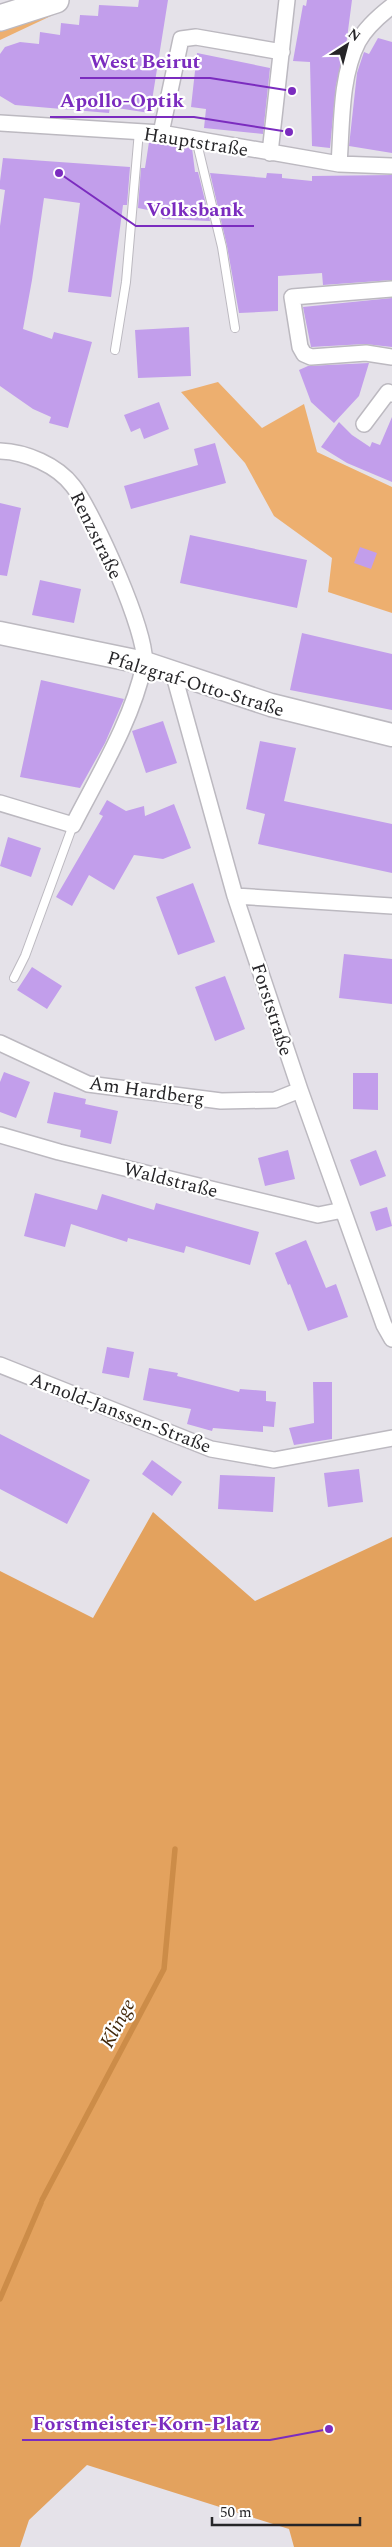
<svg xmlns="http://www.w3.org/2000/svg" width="392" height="2547" font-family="Spectral,serif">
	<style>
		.green { fill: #edaf6f }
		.forest { fill: #e3a25e }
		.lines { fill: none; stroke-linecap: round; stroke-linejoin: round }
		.stream { stroke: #cc8c48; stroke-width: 5.5 }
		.building { fill: #c29eeb }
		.lane-casing { stroke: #bcb9c0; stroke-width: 10 }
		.street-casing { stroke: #bcb9c0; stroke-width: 18 }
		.secondary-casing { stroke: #bcb9c0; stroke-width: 25 }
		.primary-casing { stroke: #bcb9c0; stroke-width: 28 }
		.lane { stroke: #fff; stroke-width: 8 }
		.street { stroke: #fff; stroke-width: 15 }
		.secondary { stroke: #fff; stroke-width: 22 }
		.primary { stroke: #fff; stroke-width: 25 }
		.labels { text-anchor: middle; stroke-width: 4.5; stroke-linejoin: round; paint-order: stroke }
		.street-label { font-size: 19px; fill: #262528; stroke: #fff }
		.water-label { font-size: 20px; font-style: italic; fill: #42280a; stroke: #fff }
		.leader { fill: none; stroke: #7b2cbf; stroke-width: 2 }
		.callout-dot { fill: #7b2cbf; stroke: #fff; stroke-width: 2 }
		.callout-label { font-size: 20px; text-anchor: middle; font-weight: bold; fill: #7b2cbf; stroke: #fff; stroke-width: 4.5; stroke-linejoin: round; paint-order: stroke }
	</style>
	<rect width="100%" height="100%" fill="#e5e2e9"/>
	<!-- green -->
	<path class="green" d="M52 12 53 15 0 40V27Z
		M218 382 262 428 304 404 317 452 392 487V613L328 592 332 558 274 516 245 463 181 392Z"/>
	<!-- forest -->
	<path class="forest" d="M153 1512 255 1601 392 1537V2547H294L289 2529 87 2465 29 2520 20 2547H0V1571L93 1618Z"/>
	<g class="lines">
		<!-- stream -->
		<path class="stream" d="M42 2200 164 1969 175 1849
			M0 2299 41 2203"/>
	</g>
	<!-- building -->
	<path class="building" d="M139 0H168L150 113 110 107 109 113 15 105 0 96V54L5 47 20 42 39 44 40 32 60 35 61 23 79 25 80 15 98 16 99 5 138 7Z
		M307 0H352L346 46 336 85 330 148 312 146 310 62 293 61 303 5 306 6Z
		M378 38 392 42V153L349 146 357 73 364 52 369 54Z
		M197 53 270 68 263 134 204 128 206 109 191 107Z
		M149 142 192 148 195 172H198L210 221 162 219 163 213 138 208 141 168H145Z
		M3 158 130 167 127 205H123L111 297 68 292 80 203 44 198 32 280 23 329 52 339 54 332 92 342 68 428 49 423 51 417 33 409 0 386V226L5 190 0 189V181Z
		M210 173 266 178 267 173 282 174V178L312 181V176L392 175V280L323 285 322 273 278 276V311L239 313 227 246Z
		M392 298V347L365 344 311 347 303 307Z
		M189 327 191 376 138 378 135 330Z
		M369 363 359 396 334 423 311 402 299 370 308 366Z
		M159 402 169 429 144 439 140 428 131 432 124 415Z
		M392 417V482L347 463 321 447 339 422 352 435 370 447 372 442 380 445Z
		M215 443 226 483 131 509 124 486 198 465 194 449Z
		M0 503 21 508 7 576 0 575Z
		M190 535 307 560 297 608 180 583Z
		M360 547 377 553 371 569 354 563Z
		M40 580 81 589 74 623 32 615Z
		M302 633 392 654V710L290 690Z
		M41 680 124 699 105 743 80 788 20 777Z
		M163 721 177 763 146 773 132 731Z
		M260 741 296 748 284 801 392 824V873L258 844 265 814 246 809Z
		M107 800 126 811 144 806 145 816 174 804 191 848 163 859 134 855 114 890 89 875 72 906 56 897 103 816 99 814Z
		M8 837 41 848 31 877 0 866Z
		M193 883 215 942 178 955 156 897Z
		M344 954 392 959V1004L339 998Z
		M32 967 62 986 47 1009 17 990Z
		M225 976 245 1029 215 1041 195 987Z
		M4 1072 30 1082 16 1118 0 1112V1082Z
		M353 1073H378V1110L353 1109Z
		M54 1092 86 1099 85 1104 118 1111 111 1144 80 1137 81 1130 47 1123Z
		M288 1150 295 1179 265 1186 258 1158Z
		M376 1150 386 1176 360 1186 350 1160Z
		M35 1193 97 1210 102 1194 154 1210 156 1203 259 1232 250 1265 186 1246 184 1253 128 1238 127 1242 71 1224 65 1247 24 1236Z
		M387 1207 392 1226 376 1231 370 1212Z
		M306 1240 326 1288 336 1284 348 1317 308 1331 290 1284 288 1285 275 1253Z
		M107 1347 134 1352 129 1378 102 1373Z
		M149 1368 178 1373 177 1376 239 1392 240 1389 266 1391V1401L276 1402 274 1427 263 1426V1432L213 1428 212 1431 187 1424 191 1409 143 1400Z
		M313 1382H332V1439L294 1445 289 1428 314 1423Z
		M0 1434 90 1480 67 1524 0 1489Z
		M152 1460 182 1482 172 1496 142 1474Z
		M359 1469 363 1502 328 1507 324 1473Z
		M220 1475 275 1477 273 1512 218 1509Z"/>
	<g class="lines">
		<defs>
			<path id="lane" d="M196 139 222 247 235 328
				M115 350 126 282 139 131
				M14 978 25 956 73 825"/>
			<path id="street" d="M0 123 161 133 339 164 392 166
				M161 133 181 39 196 37 282 52
				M270 153 287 0
				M339 164C342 125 340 77 358 42 366 27 379 16 392 6
				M392 289 292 297 300 347 304 354 311 357 366 353 392 357
				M364 424 388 392 392 394
				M0 451C26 452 57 465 73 486 92 510 150 637 144 665 132 721 99 774 73 825L0 803
				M173 672 235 896 300 1090 384 1325 392 1339
				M235 896 392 906
				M0 1043 88 1084 221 1101 275 1100 300 1090
				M0 1135 59 1152 318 1215 343 1210
				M0 1365 211 1449 274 1460 392 1438"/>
			<path id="secondary" d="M0 633 145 663 271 705 392 735"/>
			<path id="primary" d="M0 18 56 0"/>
		</defs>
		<!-- lane casing -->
		<use href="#lane" class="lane-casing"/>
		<!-- street casing -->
		<use href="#street" class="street-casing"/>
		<!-- secondary casing -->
		<use href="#secondary" class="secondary-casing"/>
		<!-- primary casing -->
		<use href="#primary" class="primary-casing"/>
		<!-- lane -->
		<use href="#lane" class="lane"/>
		<!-- street -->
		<use href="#street" class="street"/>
		<!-- secondary -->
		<use href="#secondary" class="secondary"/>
		<!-- primary -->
		<use href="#primary" class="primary"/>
	</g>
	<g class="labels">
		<!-- street labels -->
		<g class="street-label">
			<text transform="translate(196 141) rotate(9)" y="7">Hauptstraße</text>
			<text transform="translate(97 535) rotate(64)" y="7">Renzstraße</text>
			<text transform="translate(196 683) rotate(17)" y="7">Pfalzgraf-Otto-Straße</text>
			<text transform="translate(273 1009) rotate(72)" y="7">Forststraße</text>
			<text transform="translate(147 1090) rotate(8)" y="7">Am Hardberg</text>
			<text transform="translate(171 1179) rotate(14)" y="7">Waldstraße</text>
			<text transform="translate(121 1412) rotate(21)" y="7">Arnold-Janssen-Straße</text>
		</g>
		<!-- water labels -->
		<g class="water-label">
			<text transform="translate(117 2023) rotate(-62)" y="7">Klinge</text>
		</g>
	</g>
	<!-- callouts -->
	<path class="leader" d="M292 91L210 78H80M289 132L194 117H50M59 173L136 226H254M329 2429L270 2440H22"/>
	<g class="callout-dot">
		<circle cx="292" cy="91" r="5"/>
		<circle cx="289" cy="132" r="5"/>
		<circle cx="59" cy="173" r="5"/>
		<circle cx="329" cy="2429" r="5"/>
	</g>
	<g class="callout-label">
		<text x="145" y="68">West Beirut</text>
		<text x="122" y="107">Apollo-Optik</text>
		<text x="195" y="216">Volksbank</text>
		<text x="146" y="2430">Forstmeister-Korn-Platz</text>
	</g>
	<!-- north arrow -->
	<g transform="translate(347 45) rotate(36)" stroke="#ffffff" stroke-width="4" paint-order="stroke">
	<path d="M0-4L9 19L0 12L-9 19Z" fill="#262528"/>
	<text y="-8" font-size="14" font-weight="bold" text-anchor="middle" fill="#262528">N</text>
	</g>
	<!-- scale -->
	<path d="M212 2517v8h148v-8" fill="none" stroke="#262528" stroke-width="2.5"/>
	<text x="220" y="2517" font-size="15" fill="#262528" stroke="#ffffff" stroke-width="4" paint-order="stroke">50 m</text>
</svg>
